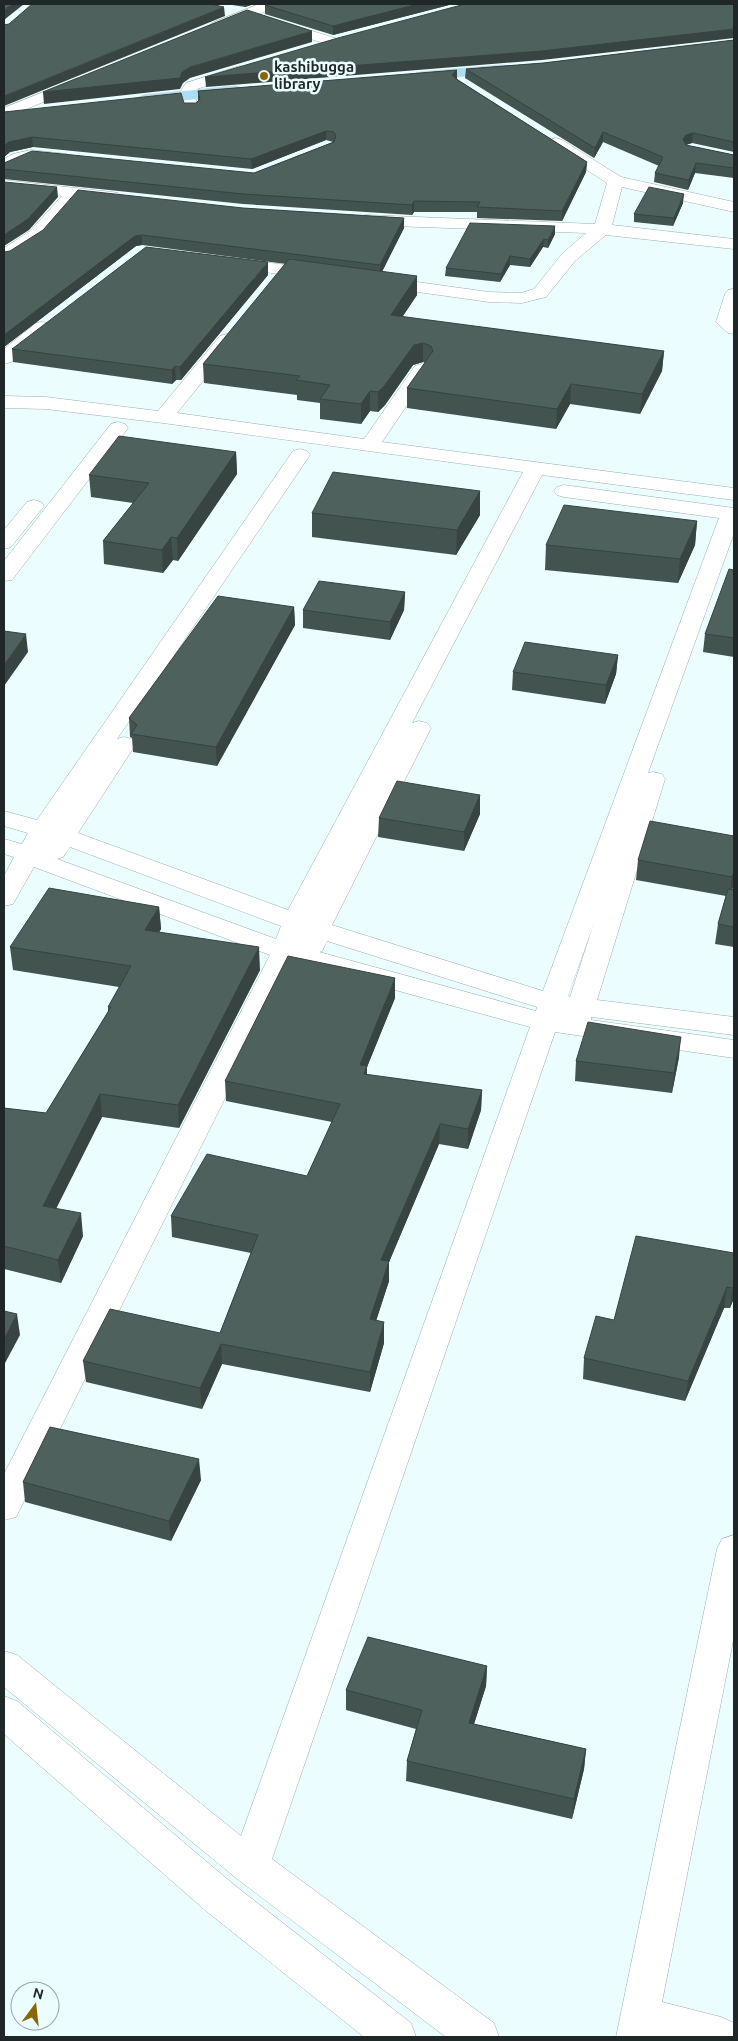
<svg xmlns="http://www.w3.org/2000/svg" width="738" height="2041" font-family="Ubuntu,sans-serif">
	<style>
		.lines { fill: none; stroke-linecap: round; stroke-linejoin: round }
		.minor-casing { stroke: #9aafb1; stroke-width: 1 }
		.major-casing { stroke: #d7d8d8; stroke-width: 1 }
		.minor { fill: #fff; fill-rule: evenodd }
		.major { fill: #a9def4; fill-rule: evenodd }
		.wall { fill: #435350 }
		.shaded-wall { fill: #374441 }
		.building { fill: #4e615d; stroke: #374441 }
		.poi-dot { fill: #876804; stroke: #ebfdff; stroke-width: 2 }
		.labels { text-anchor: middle; stroke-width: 5; stroke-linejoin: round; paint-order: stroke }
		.far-poi-label { font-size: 15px; font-weight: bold; fill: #1f2728; stroke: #ebfdff; text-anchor: start }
	</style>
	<rect width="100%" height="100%" fill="#ebfdff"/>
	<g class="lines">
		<defs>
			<path id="minor" d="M259 4H278L276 7 222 29H212L210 26 212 23Z
				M277 20 338 39 340 42 338 45 333 46 272 27 270 24 272 21Z
				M240 66 245 67 247 70 245 73 197 89 194 95 199 108 196 111H186L178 95 186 83Z
				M78 78 83 80 86 83 83 86 4 118V108Z
				M556 138 562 140 621 177 734 202V212L622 187 612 225 734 239V249L606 235 575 261 546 297 522 303 489 302 375 286 372 282 375 278 381 277 489 292 521 293 534 289 563 253 586 233 366 225 360 224 358 220 360 216 366 215 595 224 607 183 550 146 548 143 550 140Z
				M31 150 67 154 69 157 67 160 61 162 28 160 4 171V159L13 154Z
				M4 180 112 192 118 193 120 197 118 201 112 202 78 198 42 239 10 260 4 261V248L30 231 62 196 4 190Z
				M232 258 318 269 324 270 327 274 324 278 318 279 226 267 223 263 226 259Z
				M734 289V334L728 333 716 322 725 294 728 290Z
				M42 322 48 323 51 327 48 331 11 362 4 364V349L36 323Z
				M227 334 234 336 236 340 177 413 364 439 415 366 422 364 429 366 431 370 382 442 734 488V500L542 475 412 723 419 721 427 723 431 728 332 925 543 991 719 518 564 497 557 495 554 491 557 487 564 485 734 508V533L648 773 653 772 662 774 665 779 597 1000 734 1017V1035L591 1017V1020L734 1040V1058L555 1032 272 1859 494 2023 499 2037H446L236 1878 4 1687V1651L17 1655 241 1836 530 1027 293 962 21 1507 16 1517 4 1520V1474L270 955 34 867 13 904 4 906V876L14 857 4 854V839L22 844 28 833 4 826V811L37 820 293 451 300 449 307 451 310 455 117 739 124 737 132 739 136 744 78 833 288 910 523 472 163 423 46 409 4 408V396L46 397 158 411 220 336ZM70 847 281 926 276 939 57 859 63 857ZM594 923 570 997 568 996ZM327 941 537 1007 536 1011 319 952 322 951Z
				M118 422 125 424 128 428 125 432 12 580 4 581V561L111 424Z
				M34 500 41 502 44 506 11 547 4 549V530L27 502Z
				M734 1535V1636L662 2002 721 2017 734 2023V2037H616L717 1549 722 1539Z
				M4 1696 17 1701 233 1884 411 2023 416 2037H364L205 1910 4 1734Z"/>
			<path id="major" d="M503 65 508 66 510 69 508 72 421 80 416 79 414 76 416 73 421 72Z
				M236 86 241 88 244 91 241 94 144 105 139 103 136 100 139 97 144 95Z"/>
		</defs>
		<!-- minor casing -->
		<use href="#minor" class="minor-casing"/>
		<!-- major casing -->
		<use href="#major" class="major-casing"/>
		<!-- minor -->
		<use href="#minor" class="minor"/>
		<!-- major -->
		<use href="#major" class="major"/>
	</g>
	<!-- wall -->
	<path class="wall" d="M226 4H254L245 7Z
		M267 4H453L333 35 265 14V5Z
		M734 40V152L692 143 686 145 734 155V178L695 173 688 190 654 182 655 173 659 166 603 142 594 158 465 78 466 69 543 63Z
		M457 70V79L587 162 586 172 562 221 477 218V212H414L412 215 243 204 4 179V163L254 173 333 142 326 140 252 169 33 147 10 152 4 157V112L184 103H196L198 101V91Z
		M683 203 673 226 634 222V214Z
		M243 208 404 218V228L382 271 417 295 402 317 664 351 662 371 640 414 570 404 556 429 407 408V388L425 363 423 362 413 365 385 405 378 412 370 411 361 424 320 419V403L297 400V395L204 383 203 364 286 264 142 245 136 246 4 347V252Z
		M555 234 548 248 543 247 530 267 510 265 500 282 445 276 446 268Z
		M268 275 181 380H176L172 384 13 362 12 349Z
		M236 452 237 474 178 561 173 560 163 573 104 564 103 541 133 503 91 497 89 475Z
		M480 491V515L456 555 312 537V513Z
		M697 521 695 545 678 583 545 570 546 545Z
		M734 570V657L703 652 705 634Z
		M405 592 404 610 390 640 303 628V610Z
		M294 607 295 625 217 766 133 752 132 738 130 737 129 718Z
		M618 655 616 674 605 704 512 690 513 672Z
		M480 795V814L464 851 378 837 379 818Z
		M734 836V884L732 889 734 890V947L715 944 718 924 726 896 636 880 638 860Z
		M159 907 161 929 159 932 260 970 179 1128 102 1117 56 1208 83 1236 61 1283 4 1269V1108L46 1113 108 1012V1007L119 987 13 970 10 947Z
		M395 998 367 1067V1075L482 1090 481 1110 468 1149 439 1144 389 1262V1281L376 1320 384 1343 370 1392 222 1364 202 1409 86 1382 83 1361 220 1333 251 1253 172 1237 171 1216 307 1176 332 1122 226 1101 225 1081Z
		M679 1057 672 1093 575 1081 576 1061Z
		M734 1253V1298L730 1308H724L685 1401 583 1379 584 1358 614 1320Z
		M201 1480 171 1541 25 1502 23 1482Z
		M487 1666 486 1686 474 1724 586 1749 584 1769 572 1819 406 1781 407 1761 416 1729 346 1710V1690Z"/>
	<!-- shaded-wall -->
	<path class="shaded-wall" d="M12 4H24L4 20V10Z
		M245 4H254L245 7Z
		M418 4H453L333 35V26Z
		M224 7 225 16 4 106V96Z
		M734 29V38L542 60 206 87 205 77Z
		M312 31V42L190 78 183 83 180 89 44 104 43 92 182 72 190 67Z
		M457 70V79L452 84V75Z
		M326 131V140L252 169 251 159Z
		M603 132V142L594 158 595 148Z
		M693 133 692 143 685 145 683 139 686 135Z
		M32 137 33 147 10 152 4 157V146L9 142Z
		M587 162 586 172 562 221V211Z
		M696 163 695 173 688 190 689 180Z
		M57 187 58 197 29 230 4 246V235Z
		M684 194 683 203 673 226 674 218Z
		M414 201V212L412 215V205Z
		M404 218V228L380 276V265Z
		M555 226V234L548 248V240Z
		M142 235V245L136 246 4 347V335L135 236Z
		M544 239 543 247 530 267V259Z
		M510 256V265L500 282 501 274Z
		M268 262V275L181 380 180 367Z
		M417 276V295L391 334V315Z
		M423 343V362L413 365 385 405 378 412V392L414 345Z
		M664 351 662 371 640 414 642 394Z
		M175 366 176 380 172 384V370Z
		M571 384 570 404 556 429 557 409Z
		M370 391V411L361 424V404Z
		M236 452 237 474 178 561 177 538Z
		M480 491V515L456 555 457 530Z
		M697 521 695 545 678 583 680 559Z
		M171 537 173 560 163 573 162 550Z
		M405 592 404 610 390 640V622Z
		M294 607 295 625 217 766 216 747Z
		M26 634 28 652 4 686V665Z
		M618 655 616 674 605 704 606 685Z
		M480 795V814L464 851V832Z
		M734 871V884L730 897 732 877Z
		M159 907 161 929 147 953 145 930Z
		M259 947 260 970 179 1128 178 1105Z
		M395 978V998L367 1067V1086L360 1065Z
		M681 1037 679 1057 672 1093 674 1073Z
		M482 1090 481 1110 468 1149V1129Z
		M100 1094 102 1117 46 1229 43 1206Z
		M440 1124 439 1144 389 1262V1281L370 1340V1319L381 1260Z
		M81 1213 83 1236 61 1283 58 1260Z
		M734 1285V1298L730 1308 733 1288Z
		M727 1287 724 1308 685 1401 688 1381Z
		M17 1314 20 1335 4 1365V1339Z
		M384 1322V1343L370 1392V1372Z
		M221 1344 222 1364 202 1409 200 1388Z
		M199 1459 201 1480 171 1541 169 1521Z
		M487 1666 486 1686 468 1743 469 1723Z
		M586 1749 584 1769 572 1819 574 1799Z"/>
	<!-- building -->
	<path class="building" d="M4 4H12L4 10Z
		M32 4H210L224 7 4 96V25L9 24Z
		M267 4H418L333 26 265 5Z
		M465 4H734V29L542 51 205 77 338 38Z
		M247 10 312 31 190 67 182 72 180 78 43 92Z
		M734 40V142L693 133 686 135 683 139 686 145 734 155V168L696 163 689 180 655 173 663 157 603 132 595 148 466 69 543 63Z
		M457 70 452 75 456 79 587 162 562 211 477 207 480 202 414 201 412 205 243 194 4 169V163L32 151 254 173 334 142 336 136 334 132 326 131 251 159 32 137 9 142 4 146V112L181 93 184 103H196L200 99 198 91Z
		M4 182 57 187 28 219 4 235Z
		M649 187 684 194 674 218 634 214Z
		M78 190 243 208 404 218 380 265 142 235 135 236 4 335V252L10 251 43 230Z
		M470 223 555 226 548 240 544 239 530 259 510 256 501 274 446 268Z
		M146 247 268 262 180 367 175 366 172 370 12 349Z
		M289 259 417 276 391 315 664 351 642 394 571 384 557 409 407 388 433 351 431 346 423 343 414 345 385 385 378 392 370 391 361 404 320 399 330 385 296 380 300 376 203 364Z
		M119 436 236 452 177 538 171 537 162 550 103 541 149 483 89 475Z
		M333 472 480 491 457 530 312 513Z
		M564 505 697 521 680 559 546 545Z
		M729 569 734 570V638L705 634Z
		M319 581 405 592 390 622 303 610Z
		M218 596 294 607 216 747 131 734 137 725 129 718Z
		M4 631 26 634 4 665Z
		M525 642 618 655 606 685 513 672Z
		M397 781 480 795 464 832 379 818Z
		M650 821 734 836V871L732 877 638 860Z
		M49 888 159 907 145 930 259 947 178 1105 100 1094 43 1206 81 1213 58 1260 4 1246V1108L46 1113 111 1007H108L131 966 10 947Z
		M728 889 734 890V927L718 924Z
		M288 956 395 978 360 1065 367 1066 364 1074 482 1090 468 1129 440 1124 381 1260 389 1261 370 1319 384 1322 370 1372 221 1344 200 1388 83 1361 110 1309 220 1333 258 1235 171 1216 207 1154 307 1176 340 1104 225 1081Z
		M588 1022 681 1037 674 1073 576 1061Z
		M636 1236 734 1253V1285L733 1288 727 1287 688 1381 584 1358 596 1316 614 1320Z
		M4 1311 17 1314 4 1339Z
		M50 1427 199 1459 169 1521 23 1482Z
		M368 1637 487 1666 469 1723 586 1749 574 1799 407 1761 422 1710 346 1690Z"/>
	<!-- markers -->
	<circle class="poi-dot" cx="264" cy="76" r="5"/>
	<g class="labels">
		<!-- far-poi labels -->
		<g class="far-poi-label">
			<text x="274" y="72">kashibugga<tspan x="274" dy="17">library</tspan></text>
		</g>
	</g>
	<!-- border -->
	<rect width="738" height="2041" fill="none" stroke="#1f2728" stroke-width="10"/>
	<!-- north arrow -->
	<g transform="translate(35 2006) rotate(15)"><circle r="24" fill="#ebfdff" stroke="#99a7a9"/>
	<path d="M0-4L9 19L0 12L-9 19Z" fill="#876804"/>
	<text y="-8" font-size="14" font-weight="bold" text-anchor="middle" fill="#1f2728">N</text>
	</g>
</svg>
